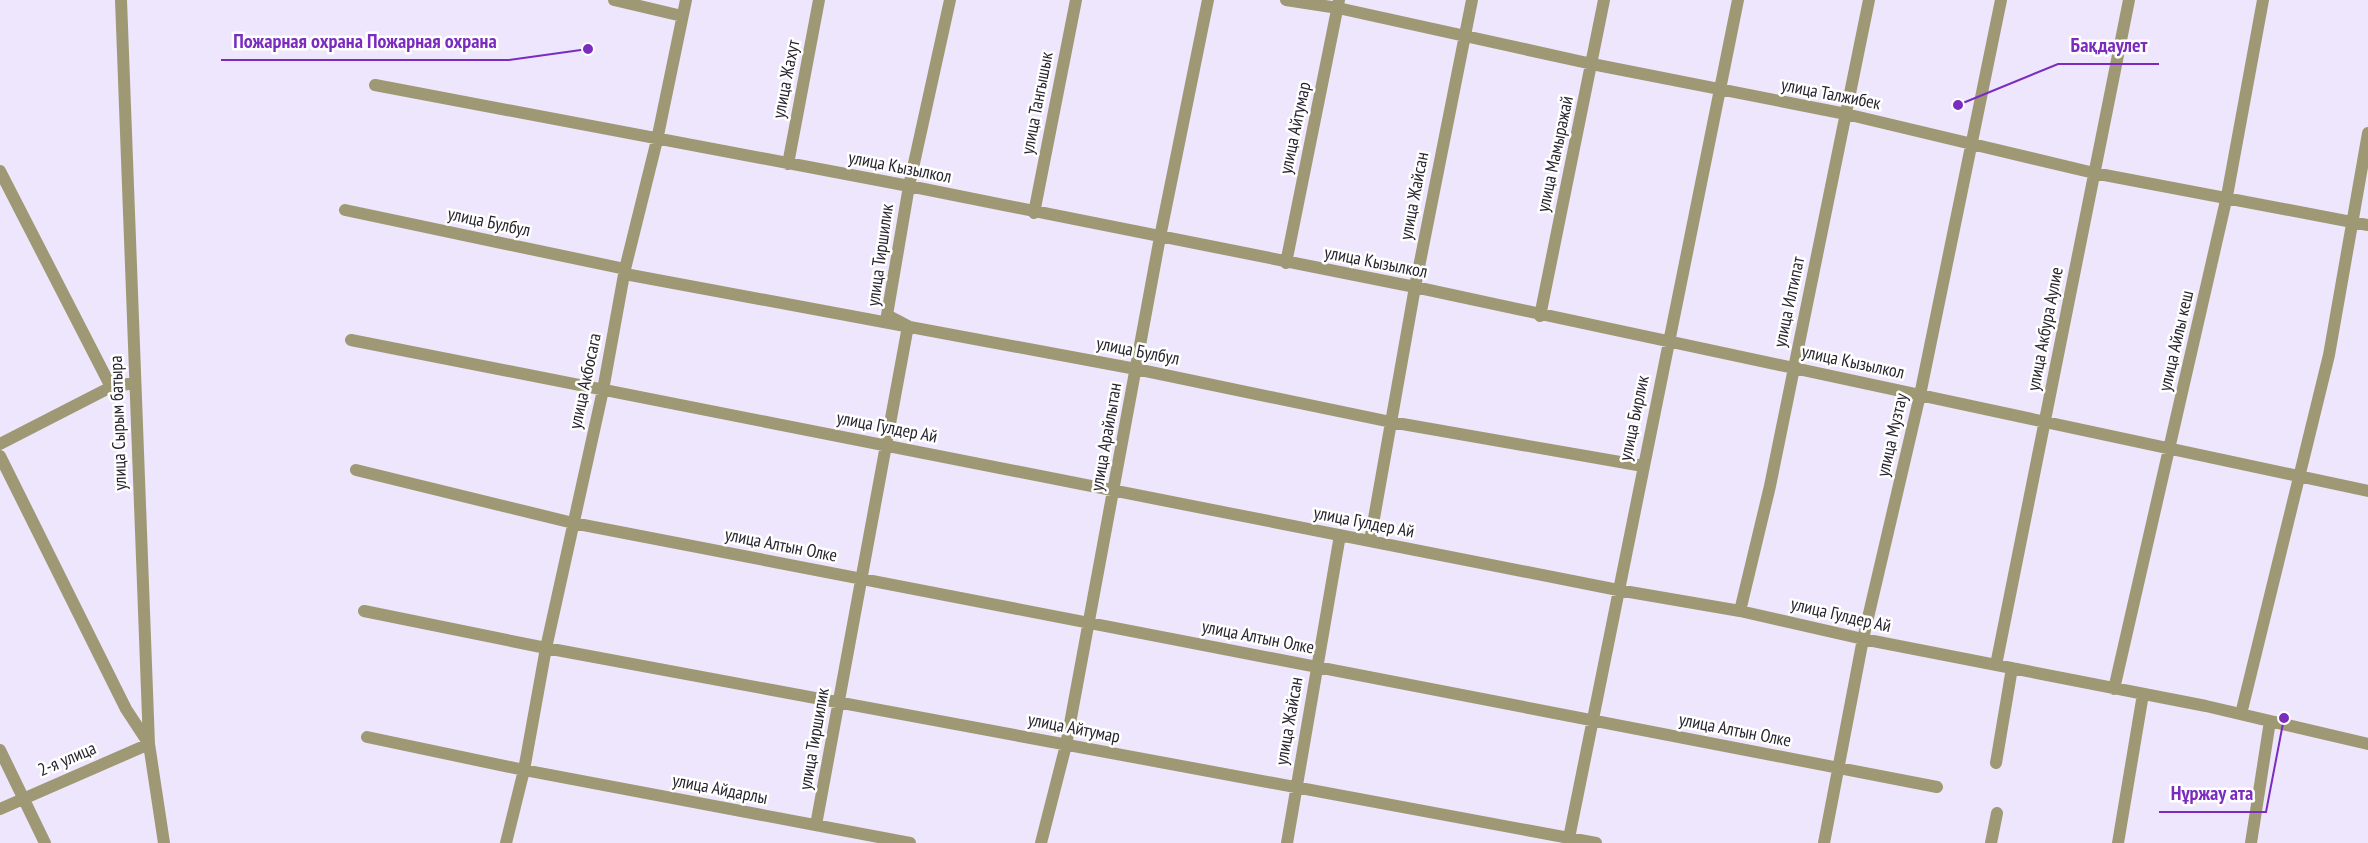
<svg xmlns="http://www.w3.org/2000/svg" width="2368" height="843" font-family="'PT Sans Narrow',sans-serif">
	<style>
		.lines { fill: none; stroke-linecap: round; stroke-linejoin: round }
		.minor { stroke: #9e9974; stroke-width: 12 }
		.labels { text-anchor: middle; stroke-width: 5; stroke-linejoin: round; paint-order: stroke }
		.street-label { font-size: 18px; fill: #29252f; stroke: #fff }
		.leader { fill: none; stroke: #7b2cbf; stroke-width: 2 }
		.callout-dot { fill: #7b2cbf; stroke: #fff; stroke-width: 2 }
		.callout-label { font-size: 20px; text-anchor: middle; font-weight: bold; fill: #7b2cbf; stroke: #fff; stroke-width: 5; stroke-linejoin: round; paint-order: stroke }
	</style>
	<rect width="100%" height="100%" fill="#eee6fc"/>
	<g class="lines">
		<!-- minor -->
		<path class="minor" d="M121 0 149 744 164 843
			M614 0 682 16
			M1286 0 1338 8 1592 64 1846 114 2094 173 2368 225
			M375 85 909 186 1415 287 2368 491
			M788 164 819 0
			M0 171 111 387
			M345 210 625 269
			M1034 213 1076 0
			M1286 263 1339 0
			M625 274 1136 369 1391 422 1643 466
			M1540 316 1604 0
			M351 340 1618 590 1740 611 1863 639 2206 706 2368 744
			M0 444 111 387 134 383
			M0 456 126 709 149 744 0 809
			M356 470 573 523 1937 787
			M1370 541 1415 287 1472 0
			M364 611 546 648 1596 843
			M1740 611 1770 486 1869 0
			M1996 665 2129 0
			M2114 689 2227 196 2263 0
			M2241 714 2329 355 2368 133
			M367 737 524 770 910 843
			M0 750 45 843
			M1996 763 2012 668
			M816 825 908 326 887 315 909 186 950 0
			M506 843 524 770 546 648 603 390 625 269 657 140 686 0
			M1041 843 1066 745 1160 237 1208 0
			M1287 843 1340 535
			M1568 843 1738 0
			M1824 843 1863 639 1920 395 2001 0
			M1991 843 1997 813
			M2118 843 2143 694
			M2251 843 2270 721"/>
	</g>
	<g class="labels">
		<!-- street labels -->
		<g class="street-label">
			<text transform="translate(786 79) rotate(-79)" y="6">улица Жахут</text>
			<text transform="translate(1831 94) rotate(11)" y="6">улица Талжибек</text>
			<text transform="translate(1037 103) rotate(-79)" y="6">улица Тангышык</text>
			<text transform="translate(1295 128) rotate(-78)" y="6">улица Айтумар</text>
			<text transform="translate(1555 154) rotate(-78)" y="6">улица Мамыражай</text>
			<text transform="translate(900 167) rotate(11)" y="6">улица Кызылкол</text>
			<text transform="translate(1414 196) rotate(-79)" y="6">улица Жайсан</text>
			<text transform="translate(489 222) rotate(12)" y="6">улица Булбул</text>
			<text transform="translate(880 255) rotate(-82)" y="6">улица Тиршилик</text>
			<text transform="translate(1376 262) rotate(11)" y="6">улица Кызылкол</text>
			<text transform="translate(1789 302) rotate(-78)" y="6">улица Илтипат</text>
			<text transform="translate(2045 329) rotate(-79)" y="6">улица Акбура Аулие</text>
			<text transform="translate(2176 341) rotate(-77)" y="6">улица Айлы кеш</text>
			<text transform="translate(1138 351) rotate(11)" y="6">улица Булбул</text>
			<text transform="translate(1853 362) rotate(12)" y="6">улица Кызылкол</text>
			<text transform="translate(585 381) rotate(-78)" y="6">улица Акбосага</text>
			<text transform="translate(1634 418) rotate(-78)" y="6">улица Бирлик</text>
			<text transform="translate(118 423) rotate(-92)" y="6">улица Сырым батыра</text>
			<text transform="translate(887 427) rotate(11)" y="6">улица Гулдер Ай</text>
			<text transform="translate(1892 435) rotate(-77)" y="6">улица Музтау</text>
			<text transform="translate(1106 437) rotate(-80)" y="6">улица Арайлытан</text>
			<text transform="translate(1364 522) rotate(11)" y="6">улица Гулдер Ай</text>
			<text transform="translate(781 545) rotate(11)" y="6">улица Алтын Олке</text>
			<text transform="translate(1841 615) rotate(13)" y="6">улица Гулдер Ай</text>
			<text transform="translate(1258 637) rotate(11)" y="6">улица Алтын Олке</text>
			<text transform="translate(1289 721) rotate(-80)" y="6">улица Жайсан</text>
			<text transform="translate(1074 728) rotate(11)" y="6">улица Айтумар</text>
			<text transform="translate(1735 730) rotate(11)" y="6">улица Алтын Олке</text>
			<text transform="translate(814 739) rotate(-80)" y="6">улица Тиршилик</text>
			<text transform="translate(67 759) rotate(-23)" y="6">2-я улица</text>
			<text transform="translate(720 789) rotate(11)" y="6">улица Айдарлы</text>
		</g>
	</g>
	<!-- callouts -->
	<path class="leader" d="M588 49L509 60H221M1958 105L2058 64H2159M2284 718L2266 812H2159"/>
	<g class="callout-dot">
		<circle cx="588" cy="49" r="6"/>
		<circle cx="1958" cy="105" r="6"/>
		<circle cx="2284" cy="718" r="6"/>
	</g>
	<g class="callout-label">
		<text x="365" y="48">Пожарная охрана Пожарная охрана</text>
		<text x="2109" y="52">Бақдаулет</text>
		<text x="2212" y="800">Нұржау ата</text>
	</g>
</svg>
